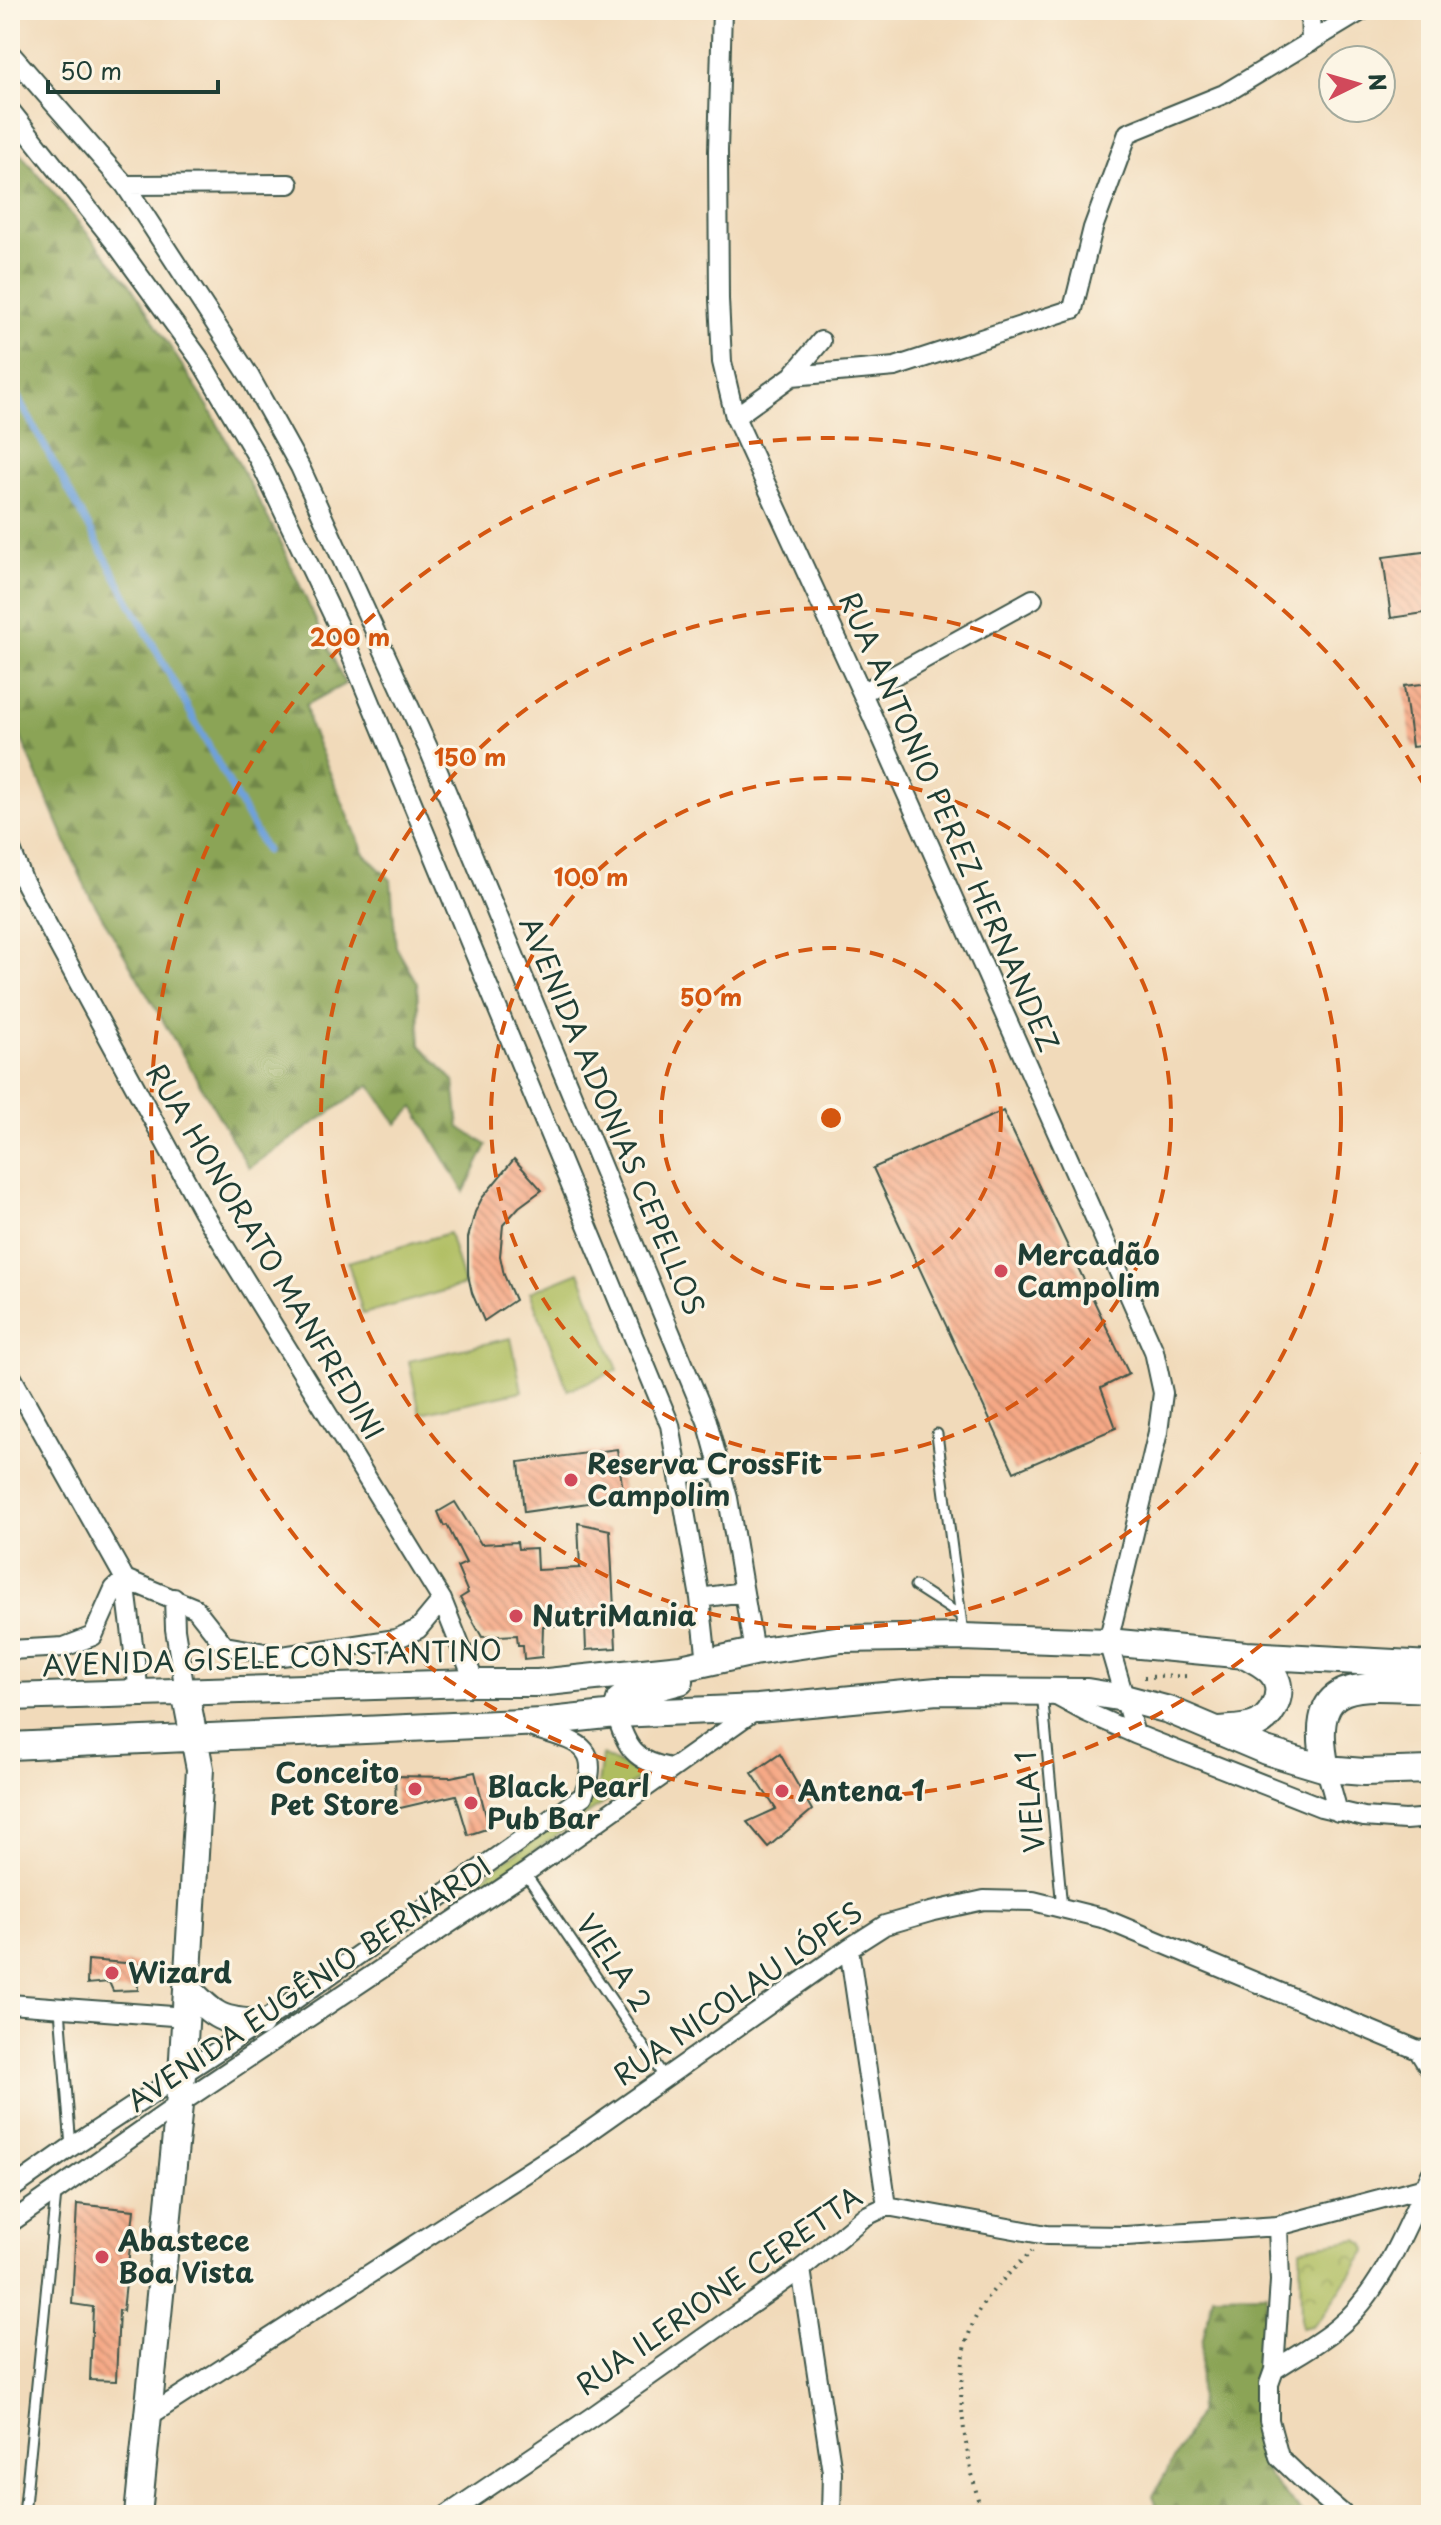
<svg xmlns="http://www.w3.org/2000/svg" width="1441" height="2525" font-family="'Playpen Sans',sans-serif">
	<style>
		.green { fill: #afbd60; stroke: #677d4a; stroke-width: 2 }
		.forest { fill: url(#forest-firs); stroke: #557045; stroke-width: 2 }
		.park { fill: url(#park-crowns); stroke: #677d4a; stroke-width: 2 }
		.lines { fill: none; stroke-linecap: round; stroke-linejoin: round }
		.stream { stroke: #6ea1da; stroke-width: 7 }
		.building { fill: url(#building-back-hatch) }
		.lane-casing { stroke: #3e5548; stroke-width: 13 }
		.street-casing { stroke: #3e5548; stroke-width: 22 }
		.secondary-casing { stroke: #3e5548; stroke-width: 30 }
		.path { stroke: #3e5548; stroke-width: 4; stroke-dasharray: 2 6; stroke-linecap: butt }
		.lane { stroke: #fff; stroke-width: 9 }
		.street { stroke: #fff; stroke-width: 18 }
		.secondary { stroke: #fff; stroke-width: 26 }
		.ring { fill: none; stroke: #d45610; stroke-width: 4; stroke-dasharray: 14 10 }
		.poi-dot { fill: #d1495b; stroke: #fcf5e5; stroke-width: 3 }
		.labels { text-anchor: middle; stroke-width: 6; stroke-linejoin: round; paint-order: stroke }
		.street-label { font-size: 28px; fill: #1f3d34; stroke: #fcf5e5 }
		.poi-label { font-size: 28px; font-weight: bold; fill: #1f3d34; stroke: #fcf5e5; text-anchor: start }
		.centre { fill: #d45610; stroke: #fcf5e5; stroke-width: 4 }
		.ring-label { font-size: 24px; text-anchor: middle; font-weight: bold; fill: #d45610; stroke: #fcf5e5; stroke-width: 6; stroke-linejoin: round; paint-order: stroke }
	</style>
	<defs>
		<pattern id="forest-firs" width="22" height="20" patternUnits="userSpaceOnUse" patternTransform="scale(2)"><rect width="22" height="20" fill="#8ba456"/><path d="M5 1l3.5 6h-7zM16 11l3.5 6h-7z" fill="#718748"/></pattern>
		<pattern id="park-crowns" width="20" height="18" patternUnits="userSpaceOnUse" patternTransform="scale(2)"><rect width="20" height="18" fill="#afbd60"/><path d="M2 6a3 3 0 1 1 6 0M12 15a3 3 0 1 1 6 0" fill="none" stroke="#8e9b50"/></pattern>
		<pattern id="building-back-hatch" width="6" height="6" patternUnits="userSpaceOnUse" patternTransform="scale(2)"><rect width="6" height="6" fill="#f6a986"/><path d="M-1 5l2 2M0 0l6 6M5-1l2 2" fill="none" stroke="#c78b6e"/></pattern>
	</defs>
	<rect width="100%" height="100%" fill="#fcf5e5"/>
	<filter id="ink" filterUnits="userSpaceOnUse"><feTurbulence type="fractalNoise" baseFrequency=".0125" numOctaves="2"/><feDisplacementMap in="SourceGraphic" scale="16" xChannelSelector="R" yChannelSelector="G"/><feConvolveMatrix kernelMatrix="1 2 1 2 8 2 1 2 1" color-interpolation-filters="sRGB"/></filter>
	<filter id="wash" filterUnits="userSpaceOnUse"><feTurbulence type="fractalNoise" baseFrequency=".006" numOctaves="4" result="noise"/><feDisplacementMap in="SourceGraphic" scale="32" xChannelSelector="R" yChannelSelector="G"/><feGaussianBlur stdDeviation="1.8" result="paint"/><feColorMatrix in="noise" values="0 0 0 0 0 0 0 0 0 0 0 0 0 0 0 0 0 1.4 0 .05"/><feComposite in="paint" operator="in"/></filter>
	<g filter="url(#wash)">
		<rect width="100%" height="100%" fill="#f1daba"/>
		<!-- green -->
		<path class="green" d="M449 1233 464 1285 363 1314 348 1262Z
			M579 1272 618 1370 568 1390 530 1292Z
			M511 1338 522 1391 420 1413 409 1361Z
			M602 1755 643 1776 483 1886 482 1877 587 1804 597 1792Z"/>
		<!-- forest -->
		<path class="forest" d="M10 141 129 283 208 406 277 535 345 684 306 705 310 726 365 855 391 880 396 947 417 983 420 1045 454 1081 459 1127 487 1145 464 1192 414 1107 397 1124 370 1085 249 1168 87 891 10 712Z
			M1267 2294 1256 2416 1269 2477 1304 2515H1160L1153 2496 1198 2414 1202 2343 1213 2295Z"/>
		<!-- park -->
		<path class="park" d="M1358 2239 1365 2244 1366 2251 1321 2318 1311 2326 1301 2328 1300 2248Z"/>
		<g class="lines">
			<!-- stream -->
			<path class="stream" d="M10 383 266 851"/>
		</g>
		<g id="blocks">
			<!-- building -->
			<path class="building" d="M1431 551V612L1391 618 1383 557Z
				M1431 683V745L1412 747 1404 686Z
				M1003 1111 1129 1374 1101 1388 1116 1428 1014 1472 873 1168Z
				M514 1159 542 1190 519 1207 503 1225 500 1256 504 1275 515 1300 484 1321 472 1293 468 1275V1238L475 1212 482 1198Z
				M617 1449 624 1498 524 1512 519 1462Z
				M455 1502 481 1544 517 1542 518 1549 536 1548 537 1570 580 1568 578 1523 610 1530 616 1648 586 1650 585 1624 543 1626 542 1657 524 1659 523 1645H518L517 1635 482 1637 460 1598 468 1593 457 1567 466 1563 447 1525 444 1526 438 1512Z
				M780 1754 812 1810 768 1847 747 1822 776 1809 752 1773Z
				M475 1772 489 1828 468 1835 456 1795 396 1809 395 1776 451 1777Z
				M88 1960 137 1964 138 1990 113 1991 109 1982 87 1984Z
				M77 2204 134 2210 123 2311 119 2310 116 2381 90 2380 93 2307 72 2304Z"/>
		</g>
	</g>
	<g filter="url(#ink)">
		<use href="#blocks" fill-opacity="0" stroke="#3e5548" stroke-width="2"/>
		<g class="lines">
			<defs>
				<path id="lane" d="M937 1434 963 1633
					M915 1586 960 1615
					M1042 1692 1062 1908
					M525 1873 665 2078
					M60 2009 71 2147
					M24 2515 56 2193"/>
				<path id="street" d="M722 10 718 151 719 299 722 362 735 417 862 693 1154 1351 1163 1393 1158 1432 1108 1642 1135 1734
					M1310 10 1311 42
					M10 53 125 185 250 377 300 467 430 752 707 1421 728 1498 754 1652
					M10 110 117 245 199 358 259 460 344 638 670 1425 700 1598 707 1662
					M125 185 289 184
					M792 376 821 341
					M735 417 792 376 895 367 1073 309 1093 228 1128 133 1224 94 1363 10
					M862 693 1033 599
					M10 847 23 880 202 1210 442 1600 475 1683
					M10 1374 125 1579 139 1693
					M679 1474 720 1469
					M174 1598 175 1629 185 1691
					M700 1598 743 1592
					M10 1650 64 1647 93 1636 114 1589 125 1579 195 1608 225 1646 282 1656 396 1639 418 1629 442 1600
					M1051 1693 1086 1712 1135 1734 1321 1807 1364 1817 1405 1820 1431 1818
					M616 1714C627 1748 634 1762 672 1768
					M1326 1769 1338 1812
					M10 2004 186 2017
					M1431 2049 1418 2050 1431 2071
					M1425 2187 1431 2214
					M10 2190 71 2147 283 2008 583 1796C606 1741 570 1741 527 1726
					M887 2206 1047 2235 1126 2236 1278 2226 1425 2187
					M10 2223 179 2104 525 1873 758 1708
					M1278 2226 1280 2281 1274 2370 1269 2384V2420L1279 2457 1305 2482 1344 2515
					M801 2269 832 2472 831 2515
					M1274 2370C1295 2356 1318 2344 1337 2328 1383 2291 1406 2226 1431 2174
					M149 2416 571 2144 849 1948 885 1925 930 1912 984 1900 1033 1901 1102 1918 1418 2050
					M447 2515 593 2416 801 2269 864 2217 887 2206 849 1948"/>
				<path id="secondary" d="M10 1697 472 1683H538L681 1668 754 1652 842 1639 963 1637 1108 1642 1246 1655 1431 1665
					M616 1714 620 1700 636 1693 680 1681
					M1220 1730C1230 1729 1242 1729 1252 1726 1270 1721 1284 1697 1276 1679 1271 1667 1256 1661 1246 1655
					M10 1746 541 1722 616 1714 758 1708 937 1691 1087 1692 1124 1698 1169 1710 1266 1751 1326 1769 1364 1772 1431 1770
					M1326 1769C1306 1672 1360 1687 1431 1689
					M187 1988C216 2017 219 2021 260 2023
					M138 2515 182 2075 200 1769 185 1691"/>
			</defs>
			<!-- lane casing -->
			<use href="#lane" class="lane-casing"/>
			<!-- street casing -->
			<use href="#street" class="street-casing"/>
			<!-- secondary casing -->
			<use href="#secondary" class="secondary-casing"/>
			<!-- path -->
			<path class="path" d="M1144 1677 1191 1676
				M982 2515C966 2453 946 2370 979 2311 991 2289 1014 2269 1032 2251"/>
			<!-- lane -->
			<use href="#lane" class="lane"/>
			<!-- street -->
			<use href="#street" class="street"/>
			<!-- secondary -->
			<use href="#secondary" class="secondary"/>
		</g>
	</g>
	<!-- distance rings -->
	<g class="ring">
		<circle cx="831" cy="1118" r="170"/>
		<circle cx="831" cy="1118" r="340"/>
		<circle cx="831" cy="1118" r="510"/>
		<path d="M1429 1442A680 680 0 1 1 1429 794"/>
	</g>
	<!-- markers -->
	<g class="poi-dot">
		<circle cx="1001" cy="1271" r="8"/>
		<circle cx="571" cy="1480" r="8"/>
		<circle cx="516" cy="1616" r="8"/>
		<circle cx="415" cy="1789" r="8"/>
		<circle cx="782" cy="1791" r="8"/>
		<circle cx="471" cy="1803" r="8"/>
		<circle cx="112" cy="1973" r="8"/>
		<circle cx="102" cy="2257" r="8"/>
	</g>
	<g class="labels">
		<!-- street labels -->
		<g class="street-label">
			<text transform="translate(949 822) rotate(66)" y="10">RUA ANTONIO PEREZ HERNANDEZ</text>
			<text transform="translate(612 1116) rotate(67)" y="10">AVENIDA ADONIAS CEPELLOS</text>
			<text transform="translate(265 1252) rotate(59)" y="10">RUA HONORATO MANFREDINI</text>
			<text transform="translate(272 1658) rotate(-2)" y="10">AVENIDA GISELE CONSTANTINO</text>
			<text transform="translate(1030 1802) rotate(-95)" y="10">VIELA 1</text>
			<text transform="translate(614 1963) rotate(56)" y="10">VIELA 2</text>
			<text transform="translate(309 1984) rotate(-34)" y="10">AVENIDA EUGÊNIO BERNARDI</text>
			<text transform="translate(738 1994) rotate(-35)" y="10">RUA NICOLAU LÓPES</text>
			<text transform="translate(719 2291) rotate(-35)" y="10">RUA ILERIONE CERETTA</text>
		</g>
		<!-- poi labels -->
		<g class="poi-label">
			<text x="1017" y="1265">Mercadão<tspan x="1017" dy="32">Campolim</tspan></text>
			<text x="587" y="1474">Reserva CrossFit<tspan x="587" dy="32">Campolim</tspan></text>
			<text x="532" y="1626">NutriMania</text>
			<text x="399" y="1783" text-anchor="end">Conceito<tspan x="399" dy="32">Pet Store</tspan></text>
			<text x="487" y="1797">Black Pearl<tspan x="487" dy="32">Pub Bar</tspan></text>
			<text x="798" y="1801">Antena 1</text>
			<text x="128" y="1983">Wizard</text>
			<text x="118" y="2251">Abastece<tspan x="118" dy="32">Boa Vista</tspan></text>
		</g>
	</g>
	<circle cx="831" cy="1118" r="12" class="centre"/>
	<g class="ring-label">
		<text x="350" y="646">200 m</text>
		<text x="470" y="766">150 m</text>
		<text x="591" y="886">100 m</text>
		<text x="711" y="1006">50 m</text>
	</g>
	<!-- margin -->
	<rect width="1441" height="2525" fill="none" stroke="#fcf5e5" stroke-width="40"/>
	<!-- north arrow -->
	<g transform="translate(1357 84) rotate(85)"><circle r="38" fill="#fcf5e5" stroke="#a4ab9e" stroke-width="2"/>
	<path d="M0-6L14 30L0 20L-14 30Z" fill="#d1495b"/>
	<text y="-12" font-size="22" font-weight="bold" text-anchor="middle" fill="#1f3d34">N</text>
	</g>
	<!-- scale -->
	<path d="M48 80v12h170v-12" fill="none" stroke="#1f3d34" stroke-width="4"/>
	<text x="60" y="80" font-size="24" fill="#1f3d34" stroke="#fcf5e5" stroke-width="6" paint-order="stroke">50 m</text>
</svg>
